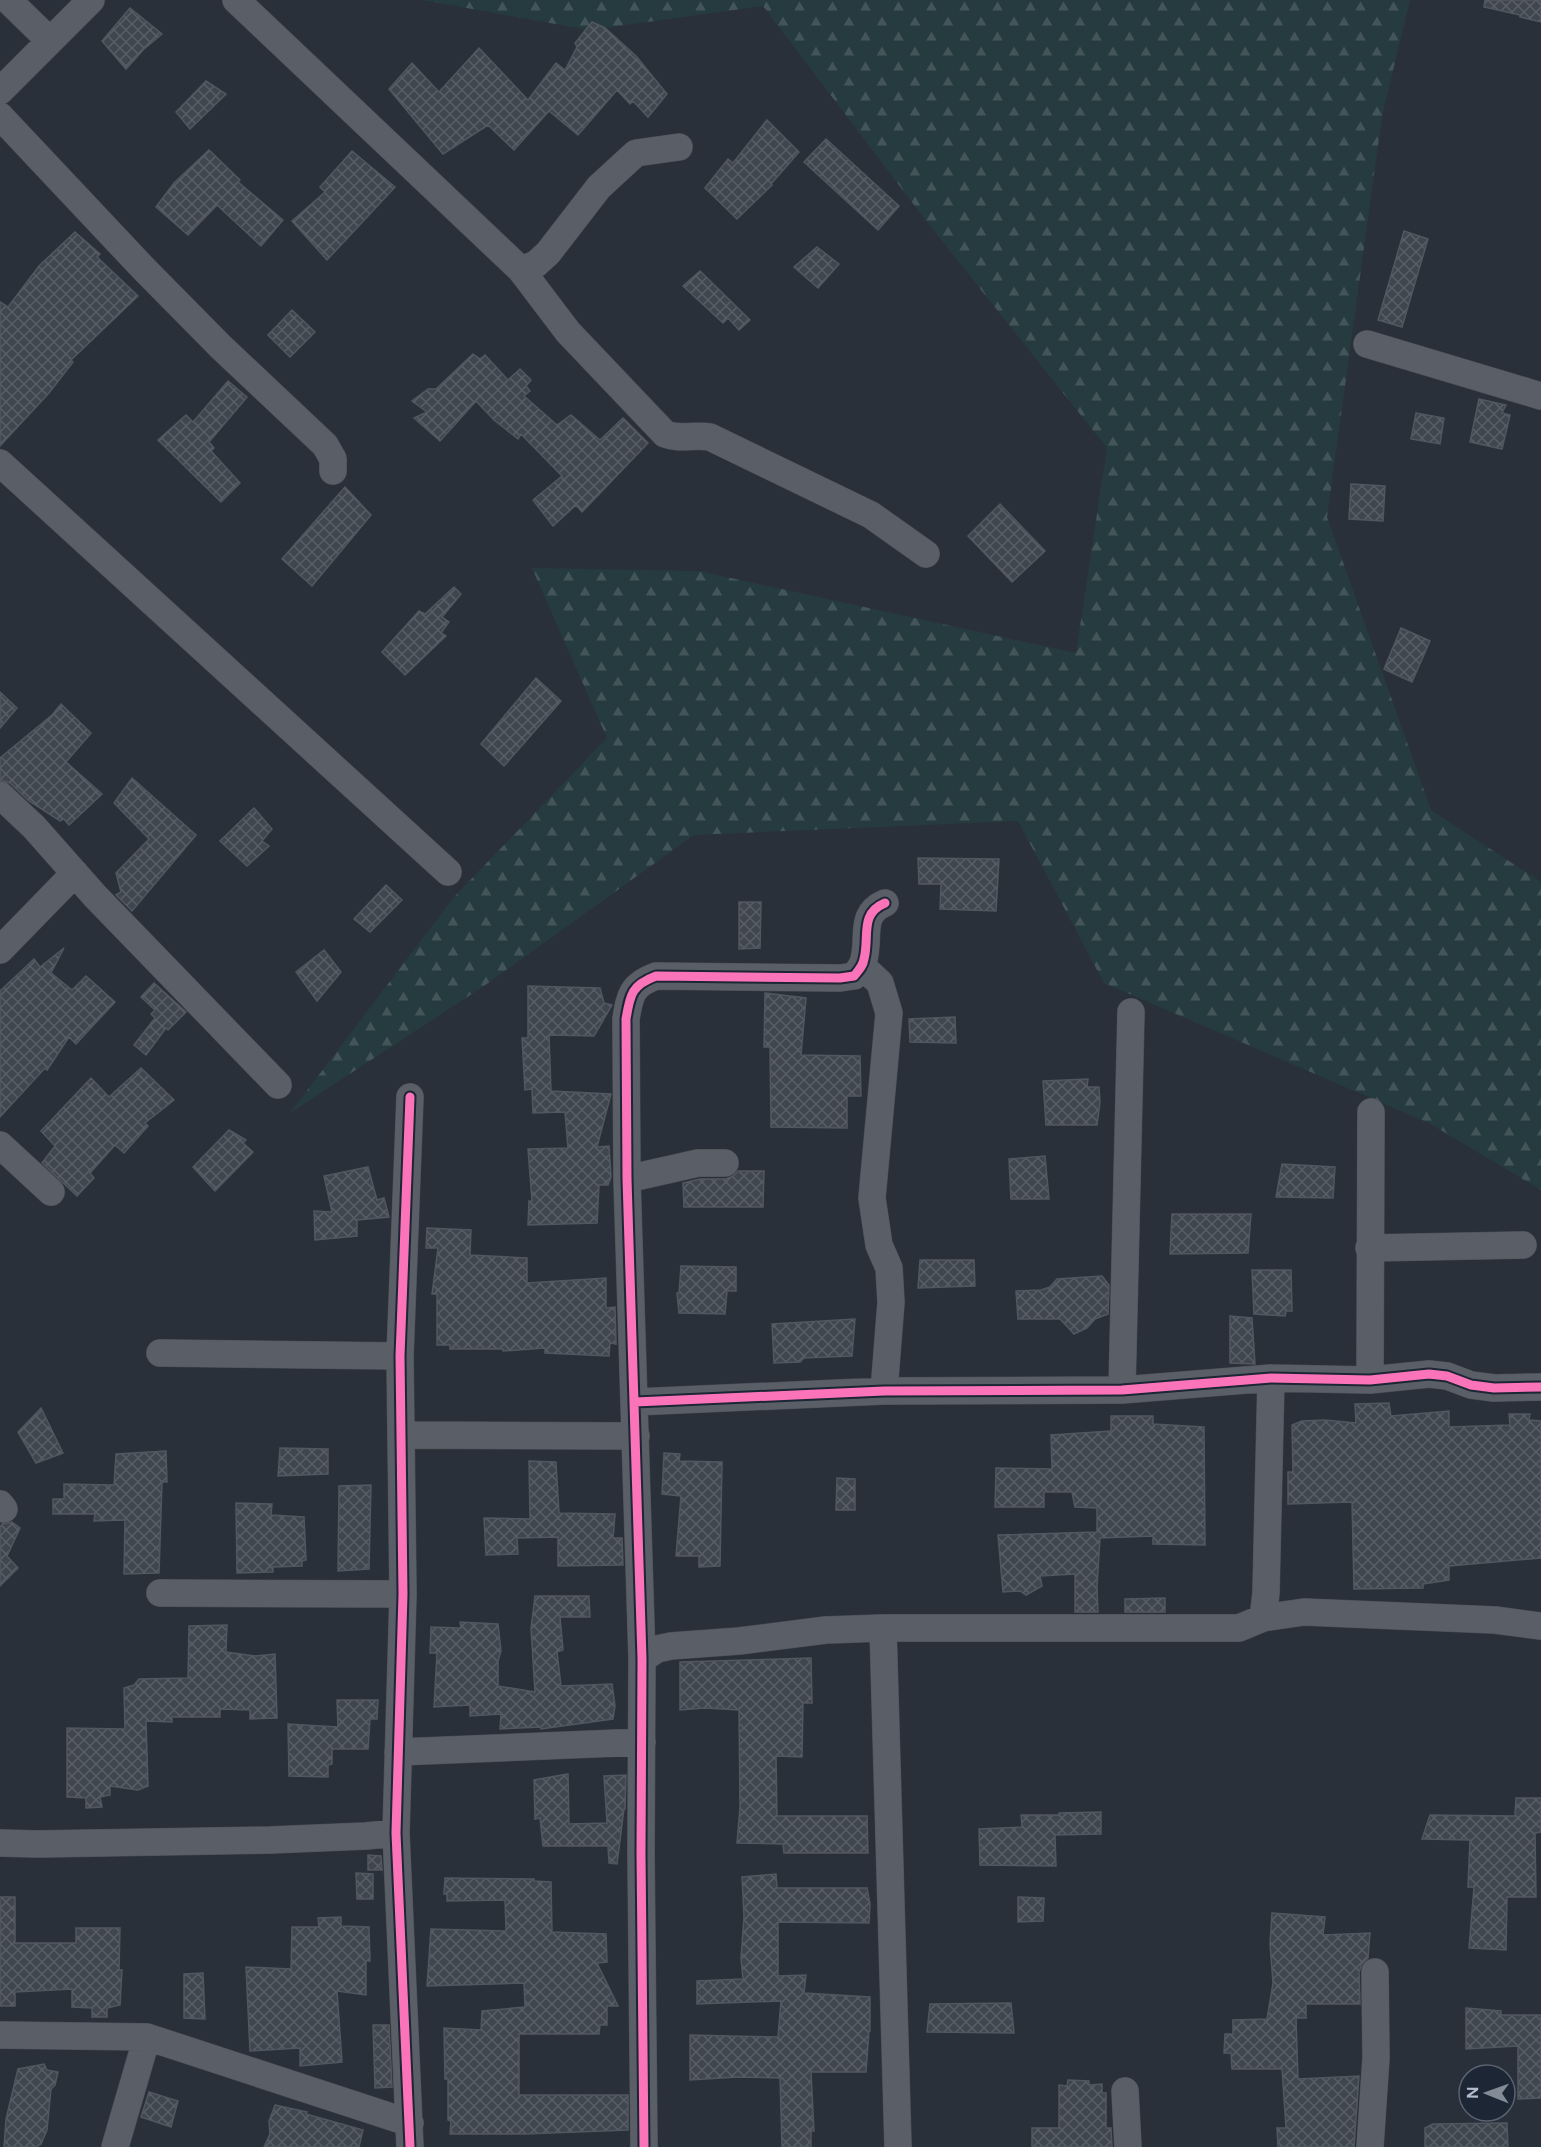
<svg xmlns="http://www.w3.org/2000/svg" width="1541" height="2147" font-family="Figtree,sans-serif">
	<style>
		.forest { fill: url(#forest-firs) }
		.building { fill: url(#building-cross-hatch); stroke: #515760; stroke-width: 1.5 }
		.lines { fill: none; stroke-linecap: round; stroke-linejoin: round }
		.minor-casing { stroke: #484c53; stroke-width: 28 }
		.minor { stroke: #5a5e66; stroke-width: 27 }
		.cycleway-casing { stroke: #1c2634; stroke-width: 13 }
		.cycleway { stroke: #fb73b8; stroke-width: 9 }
	</style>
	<defs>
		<pattern id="forest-firs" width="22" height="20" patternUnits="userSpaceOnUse" patternTransform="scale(1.5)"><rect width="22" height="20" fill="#263b3f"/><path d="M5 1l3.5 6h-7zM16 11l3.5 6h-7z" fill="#435559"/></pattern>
		<pattern id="building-cross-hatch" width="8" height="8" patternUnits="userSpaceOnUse" patternTransform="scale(1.5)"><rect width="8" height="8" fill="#40464e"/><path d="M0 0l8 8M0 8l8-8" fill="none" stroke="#595f66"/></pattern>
	</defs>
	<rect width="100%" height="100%" fill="#293039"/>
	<!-- forest -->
	<path class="forest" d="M422 0H1410L1382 116 1327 517 1431 810 1541 882V1190L1429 1123 1104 983 1018 821 694 835 484 986 290 1113 454 897 607 738 532 568 699 571 1076 653 1107 448 927 222 763 6 589 30Z"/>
	<!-- building -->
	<path class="building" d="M1485 0H1541V22L1520 17V15L1484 7Z
		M130 8 162 34 144 49 126 69 102 41Z
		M592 22 605 28 636 56 667 94 648 117 633 101 630 104 617 90 578 135 549 111 514 150 488 125 443 154 389 89 412 63 439 92 479 48 528 100 556 63 565 70 577 47 575 43Z
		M206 81 226 94 190 129 176 112Z
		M767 120 799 152 771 184 772 185 737 219 705 188 728 159 733 163Z
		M826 139 899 206 878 230 804 162Z
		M209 150 240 180 238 182 283 220 261 246 217 205 188 235 156 207 174 183Z
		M352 151 395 187 327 260 292 221 325 192 320 187Z
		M1404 231 1428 239 1402 327 1378 320Z
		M75 232 100 254 97 257 138 296 71 360 73 362 49 393 0 446V302L8 307 39 266Z
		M817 247 839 264 818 288 794 267Z
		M700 271 750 320 739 330 728 318 723 323 683 286Z
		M292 310 315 332 290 357 268 335Z
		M473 354 480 359 485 355 508 380 520 369 531 380 526 386 530 391 524 396 557 425 571 415 600 440 623 418 648 443 582 512 576 505 553 526 533 500 562 476 521 434 518 439 494 420 476 401 440 441 414 418 427 412 412 401 428 389H436Z
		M228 381 247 397 209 442 214 448 211 451 240 483 221 502 158 440 186 415 193 422Z
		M1479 399 1506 405 1502 413 1510 415 1502 449 1470 442Z
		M1416 413 1444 418 1440 444 1411 439Z
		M1351 484 1385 486 1383 521 1349 519Z
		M345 487 371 515 312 586 282 559Z
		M1000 504 1045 551 1012 582 968 536Z
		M454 587 461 594 442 617 449 622 441 633 446 636 405 675 382 652 419 611 425 614Z
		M1401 628 1430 641 1412 682 1384 669Z
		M536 678 561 701 504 766 481 744Z
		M0 692 17 708 0 728Z
		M61 704 91 733 66 762 102 794 69 825 64 819 60 821 29 801 10 783 0 780V758L52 715Z
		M132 778 196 835 132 911 116 895 121 892 116 873 149 839 114 803Z
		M254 808 272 829 262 841 269 846 247 866 220 841Z
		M918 858 999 859 996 911 940 909 941 884H919Z
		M386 885 402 900 370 932 354 919Z
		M739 902H761L760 948 739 949Z
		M64 948 51 973 72 990 86 976 115 1002 76 1044 69 1037 47 1070 45 1068 0 1117V991L34 959 40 967Z
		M324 950 341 972 317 1001 296 972Z
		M154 983 186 1012 168 1030 166 1028 146 1055 134 1045 155 1018 151 1014 155 1010 141 997Z
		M528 986 600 988 604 1003 612 1005 594 1036 549 1035 551 1091 611 1094 597 1147 609 1146 611 1177 608 1185H599L597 1223 528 1225 529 1201H532L528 1149 568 1148 565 1112 533 1113 532 1089 525 1090 522 1038H528Z
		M765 993 806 998 801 1055 860 1056 861 1096H847V1128L771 1127 770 1047H764Z
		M955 1017 956 1043 910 1042 909 1019Z
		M141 1068 174 1100 145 1123 148 1126 124 1153 115 1145 90 1173 94 1178 77 1196 42 1163 55 1146 41 1131 91 1078 109 1097Z
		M1088 1079 1087 1087H1099L1100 1102 1097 1125H1046L1043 1081Z
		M229 1130 246 1140 243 1143 253 1152 215 1191 193 1167Z
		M1045 1156 1049 1199H1011L1009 1159Z
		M1282 1164 1335 1167 1333 1198 1276 1197Z
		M368 1167 377 1200 384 1198 389 1217 357 1220V1236L315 1240 314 1211 332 1212 324 1176Z
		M738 1171H764L763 1207H684L683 1183 700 1179H726L733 1176Z
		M1172 1214H1251L1248 1253 1170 1254Z
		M427 1228 471 1230 470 1255 527 1258V1283L606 1278V1308L615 1307 616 1344 610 1343 609 1356 545 1353V1348L503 1351V1349H450V1345H437V1294H432L438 1248H426Z
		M920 1260H974L975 1286 918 1288Z
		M681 1266 736 1267V1291H727L725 1314 679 1313 677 1293H679Z
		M1252 1270H1291L1292 1311H1286L1285 1316 1254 1314Z
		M1102 1276 1109 1285 1108 1314 1095 1319 1087 1328 1074 1334 1060 1319H1018L1016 1291 1041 1290 1050 1287 1057 1279Z
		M1230 1316 1252 1318 1255 1364 1230 1363Z
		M855 1319 852 1356 804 1358 800 1362 774 1363 772 1324Z
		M1389 1403 1391 1416 1449 1411V1427L1510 1425 1509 1414H1530L1529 1420 1541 1421V1558L1449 1566V1580L1423 1584V1588L1354 1589 1352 1502 1288 1504V1472H1293L1292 1425 1302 1421 1325 1420 1356 1423 1355 1404Z
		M41 1408 63 1453 36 1463 18 1432Z
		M1111 1416H1153V1424L1204 1427 1205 1545 1153 1544V1536L1100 1538 1097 1587 1098 1612H1075V1574L1040 1576 1042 1586 1026 1595 1020 1591 1003 1592 998 1535 1097 1532V1508L1075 1507 1072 1492H1044V1507H995L996 1468 1052 1469 1051 1435 1111 1431Z
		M280 1448 328 1449V1474L278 1476Z
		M166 1451 167 1482H162L159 1573 124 1574 125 1520 94 1521 95 1514H53V1499H64V1484L114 1485 116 1454Z
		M664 1453 680 1454 679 1461 722 1462 720 1566 699 1567V1556H676L681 1496 662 1494Z
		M529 1461 556 1462 559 1513 615 1514 613 1538H622L623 1565 558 1566V1537L517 1538 518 1554 486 1555 484 1518 530 1519Z
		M837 1478 855 1479V1510H836Z
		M371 1485 369 1569 338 1571 339 1486Z
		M236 1503 272 1504 271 1515 304 1517 306 1560 302 1561V1566L273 1567V1572L237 1573Z
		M12 1522 20 1528 7 1556 18 1568 0 1586V1527L2 1524Z
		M535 1596H589L590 1617H560L563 1650 557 1652 561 1686 612 1684 615 1706 613 1719 541 1729V1727L500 1729 501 1714 470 1716V1705L434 1707 437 1653H430L431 1627 461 1628 460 1622 498 1624 501 1651 498 1661V1686L535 1692 531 1628Z
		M1165 1598V1612H1125V1599Z
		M227 1625 226 1652 255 1656 275 1654 277 1718 250 1719V1710L220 1709V1717H172V1722L146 1721 148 1786 138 1790 110 1786V1795L100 1797 102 1807 86 1808V1798L67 1797V1728L125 1729 124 1688 134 1685 139 1679 188 1678 189 1626Z
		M811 1658 812 1703H803L802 1757 776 1756 777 1816H867L868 1853H784L783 1844 737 1843 740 1807 739 1710 705 1708 680 1710V1662Z
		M337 1700H378L377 1719H370L368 1749H332V1764L328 1765V1777L289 1776 288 1724 338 1727Z
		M568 1774 569 1824 607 1823 604 1776 626 1775 625 1809H624L617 1864 609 1863 608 1846H543L540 1818 535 1819 534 1780Z
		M1516 1798H1541V1832L1535 1833 1536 1897H1507L1506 1950 1469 1948 1474 1887H1468L1470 1840 1422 1839 1430 1815 1515 1816Z
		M1101 1812V1834L1055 1835 1056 1866 980 1865 979 1829 1022 1827 1021 1815H1059V1813Z
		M368 1855 381 1856 382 1870H368Z
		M356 1873 373 1874V1899H357Z
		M776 1874 777 1888H867L870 1904 869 1923 778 1922V1976L806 1975 804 1993 870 1997V2031H869L866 2072H811L814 2131H811V2147H782L780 2078 738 2077 690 2080V2035L778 2037 781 2001 697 2004V1981L743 1979 741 1958 744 1917 742 1877Z
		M445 1878 534 1879V1881L551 1882 552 1932 606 1934 607 1962 597 1963 618 2006H607V2025H600L599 2034H519V2095H628V2130L525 2134H450L451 2121 448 2120V2079H445L444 2028 481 2030 482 2011 525 2007 524 1983 427 1986 431 1929 506 1931 505 1900 447 1901V1894H444Z
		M0 1897H15V1943H76V1928H120L119 1970H122L120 2005 107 2008V2017H92V2008L72 2007V1989L15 1992V2006H0Z
		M1018 1897 1044 1898 1043 1921 1018 1922Z
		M1272 1913 1325 1917 1323 1935 1370 1933 1368 1958 1362 1964 1359 1972 1360 2004H1306V2018H1296L1298 2079 1359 2076 1354 2147H1278L1277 2128H1286L1282 2069H1232L1231 2053H1224L1225 2034H1233V2020L1267 2019 1273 1983 1270 1944Z
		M341 1917V1926L369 1927 370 1961H366V1995L337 1991 342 2062 300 2066V2048L250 2051 246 1967 291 1969 292 1927H319L318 1918Z
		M203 1973 205 2019 184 2018V1974Z
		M1011 2003 1014 2033 927 2032 930 2004Z
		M1466 2008 1501 2011V2015H1541V2098L1518 2099V2046L1466 2049Z
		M373 2025H389L392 2087 375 2088Z
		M44 2064 47 2070 58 2072 55 2085 51 2089 47 2130 41 2144 36 2147H4L6 2119 18 2069Z
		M1068 2080 1089 2081V2085L1102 2084V2093H1106V2128H1111L1112 2147H1032V2128H1059V2085L1067 2086Z
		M149 2092 178 2101 171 2127 141 2117Z
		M275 2105 307 2112 306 2114 363 2130 359 2147H264L270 2134 269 2121Z
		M1507 2123 1508 2147H1425V2128L1433 2124Z"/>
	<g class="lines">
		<defs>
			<path id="minor" d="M8 0 49 40
				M236 0 521 270 568 332 665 434C680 440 695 434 710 437L871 515 926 554
				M0 91 91 0
				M0 116 143 268 221 347 325 445 333 459V471
				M521 270 536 264 548 253 599 187 636 153 679 147
				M1367 344 1541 396
				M0 463 448 872
				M0 795 34 827 95 896 278 1085
				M0 950 75 873
				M862 966 880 983 889 1013 872 1198 879 1245 889 1268 891 1302 884 1391
				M0 1145 51 1192
				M627 1179 698 1163H725
				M1369 1248 1523 1245
				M160 1353 400 1356
				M1370 1380 1371 1112
				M1122 1390 1131 1012
				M635 1402 884 1391 1122 1390 1271 1378 1370 1380 1429 1374 1447 1376 1471 1385 1494 1388 1541 1387
				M401 1435 636 1436
				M0 1504 4 1509
				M160 1593 403 1594
				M1263 1618 1266 1593 1271 1378
				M883 1628 898 2147
				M642 1659 657 1649 671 1646 739 1641 826 1630 883 1628H1239L1263 1618 1304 1612 1495 1620 1541 1626
				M398 1752 642 1742
				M0 1843 38 1844 270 1840 366 1836 396 1833
				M0 2035 147 2037 410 2123
				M1125 2091 1128 2147
				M115 2147 147 2037
				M410 2147 396 1833 403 1594 400 1356 410 1097
				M644 2147 641 1853 642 1659 627 1179 626 1019C630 994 632 985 656 976L840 978 854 976C859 970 863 966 864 959 870 936 859 914 885 903
				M1370 2147 1376 2058 1375 1972"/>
		</defs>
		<!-- minor casing -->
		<use href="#minor" class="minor-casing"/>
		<!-- minor -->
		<use href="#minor" class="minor"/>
		<defs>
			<path id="cycleway" d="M635 1402 884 1391 1122 1390 1271 1378 1370 1380 1429 1374 1447 1376 1471 1385 1494 1388 1541 1387
				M410 2147 396 1833 403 1594 400 1356 410 1097
				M644 2147 641 1853 642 1659 627 1179 626 1019C630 994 632 985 656 976L840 978 854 976C859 970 863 966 864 959 870 936 859 914 885 903"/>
		</defs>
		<!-- cycleway casing -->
		<use href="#cycleway" class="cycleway-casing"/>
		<!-- cycleway -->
		<use href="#cycleway" class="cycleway"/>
	</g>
	<!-- north arrow -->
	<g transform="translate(1487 2093) rotate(271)"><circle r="28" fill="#1c2634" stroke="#586270" stroke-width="1.5"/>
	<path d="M0-4.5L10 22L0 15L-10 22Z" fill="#838b97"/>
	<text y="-9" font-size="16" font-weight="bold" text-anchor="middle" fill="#b3bcca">N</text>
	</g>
</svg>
